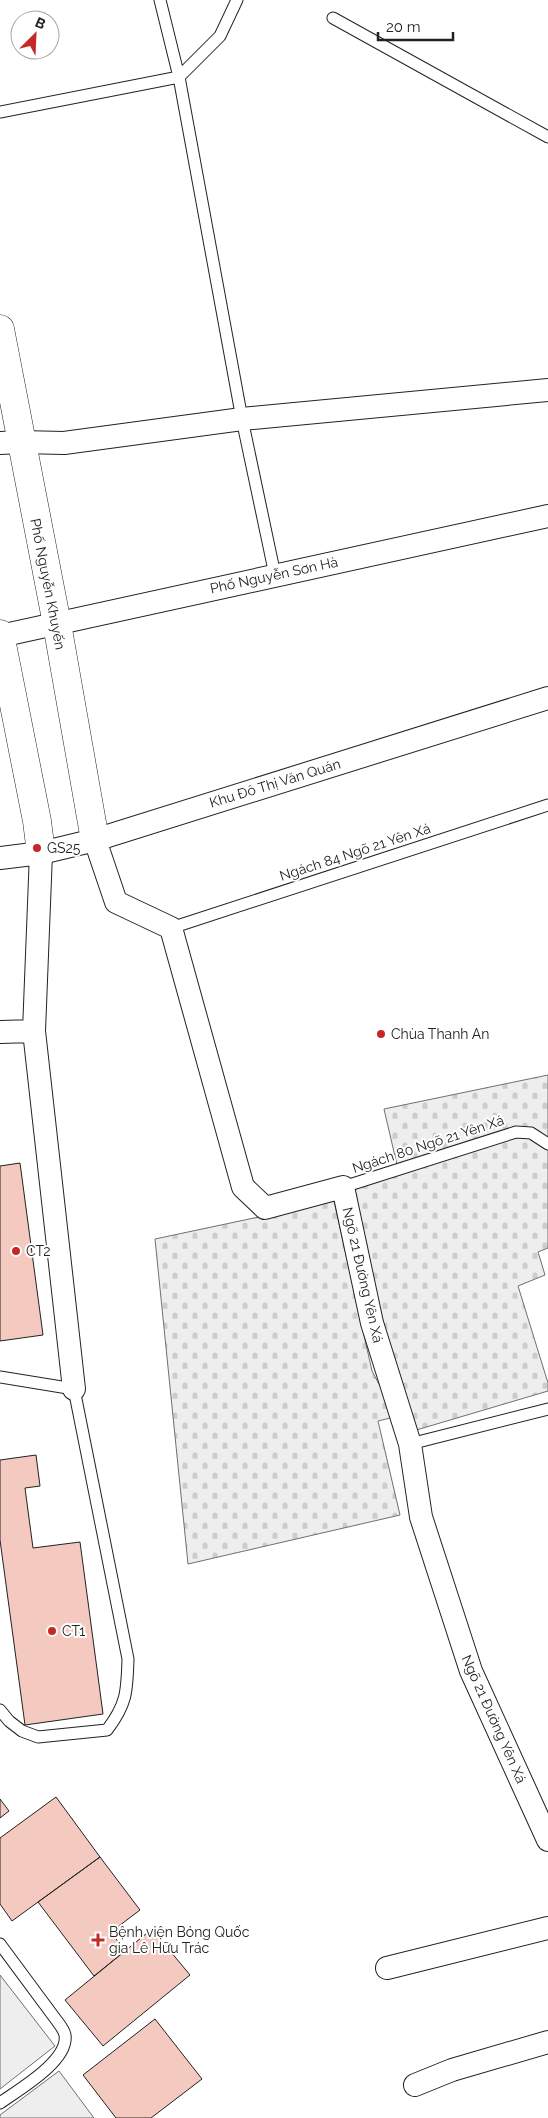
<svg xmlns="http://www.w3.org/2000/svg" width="548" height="2118" font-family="Raleway,sans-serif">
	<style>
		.green { fill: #eee; stroke: #6f6f6f }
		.cemetery { fill: url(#cemetery-stones); stroke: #6f6f6f }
		.building { fill: #f3c9c0; stroke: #222 }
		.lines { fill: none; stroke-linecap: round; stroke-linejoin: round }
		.service-casing { stroke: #222; stroke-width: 13 }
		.minor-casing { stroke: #222; stroke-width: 24 }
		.tertiary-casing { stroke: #222; stroke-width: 29 }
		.service { stroke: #fff; stroke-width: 11 }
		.minor { stroke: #fff; stroke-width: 22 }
		.tertiary { stroke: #fff; stroke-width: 28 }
		.poi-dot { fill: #c62828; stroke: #fff; stroke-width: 2 }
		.labels { text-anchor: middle; stroke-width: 4; stroke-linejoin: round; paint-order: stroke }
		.street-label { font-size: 14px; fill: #222; stroke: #fff }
		.poi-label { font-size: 14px; fill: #222; stroke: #fff; text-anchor: start }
	</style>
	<defs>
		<pattern id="cemetery-stones" width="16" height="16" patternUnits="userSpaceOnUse" patternTransform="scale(1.25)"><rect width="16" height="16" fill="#eee"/><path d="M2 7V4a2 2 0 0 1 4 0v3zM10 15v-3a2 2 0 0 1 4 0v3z" fill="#ccc"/></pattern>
	</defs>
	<rect width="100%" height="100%" fill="#fff"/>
	<!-- green -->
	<path class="green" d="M0 1975 55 2046 0 2089Z
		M59 2071 94 2118H0V2115Z"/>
	<!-- cemetery -->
	<path class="cemetery" d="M548 1075V1248L538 1252 545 1275 518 1286 548 1383V1391L413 1431 376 1295 355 1190 397 1165 384 1109Z
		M334 1201 372 1371 388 1401 394 1417 378 1421 400 1515 188 1564 155 1239Z"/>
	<!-- building -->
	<path class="building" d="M20 1163 43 1335 0 1341V1166Z
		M36 1455 40 1486 25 1488 33 1548 80 1542 103 1714 25 1725 0 1540V1460Z
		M56 1797 100 1857 12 1921 0 1904V1838Z
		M0 1799 9 1811 0 1818Z
		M100 1857 140 1910 111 1932 125 1951 94 1976 38 1902Z
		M152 1929 190 1975 103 2046 65 2000Z
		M155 2019 202 2079 151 2118H116L83 2075Z"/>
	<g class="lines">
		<defs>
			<path id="service" d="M160 0 179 77 242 419 275 575
				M333 18 548 137
				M0 112 179 77 220 36 237 0
				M171 928 548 805
				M343 1187 516 1132 531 1133 548 1144
				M0 1377 74 1389 128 1659C127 1691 127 1704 107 1730L38 1737 22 1731 9 1721 0 1710
				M410 1444 548 1409
				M0 1944 57 2021C60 2025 64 2030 65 2035 69 2061 18 2090 0 2103"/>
			<path id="minor" d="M0 443 20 442 64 443 242 419 548 390
				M0 636 548 516
				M95 840 116 902 171 928 243 1187 265 1208 343 1187 372 1323 410 1444 421 1517 471 1671 548 1840
				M41 853 34 1031 74 1389
				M0 858 41 853 95 840 548 698
				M0 1032 34 1031
				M387 1968 548 1928
				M415 2085 452 2070 548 2042"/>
			<path id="tertiary" d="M0 329 57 624 95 840
				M0 634 37 821 41 853"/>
		</defs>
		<!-- service casing -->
		<use href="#service" class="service-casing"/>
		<!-- minor casing -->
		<use href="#minor" class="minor-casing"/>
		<!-- tertiary casing -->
		<use href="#tertiary" class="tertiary-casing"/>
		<!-- service -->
		<use href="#service" class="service"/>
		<!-- minor -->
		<use href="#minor" class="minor"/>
		<!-- tertiary -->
		<use href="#tertiary" class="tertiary"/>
	</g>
	<!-- markers -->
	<g class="poi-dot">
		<circle cx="37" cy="848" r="5"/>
		<circle cx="381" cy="1034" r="5"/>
		<circle cx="16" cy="1251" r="5"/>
		<circle cx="52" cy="1631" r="5"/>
		<path d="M95.5 1932.5h5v5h5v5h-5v5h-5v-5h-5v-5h5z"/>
	</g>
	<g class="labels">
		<!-- street labels -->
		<g class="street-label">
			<text transform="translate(274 575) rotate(-12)" y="5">Phố Nguyễn Sơn Hà</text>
			<text transform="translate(48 584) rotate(79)" y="5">Phố Nguyễn Khuyến</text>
			<text transform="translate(275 783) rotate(-17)" y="5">Khu Đô Thị Văn Quán</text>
			<text transform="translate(355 852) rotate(-18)" y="5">Ngách 84 Ngõ 21 Yên Xá</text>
			<text transform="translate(428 1144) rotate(-18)" y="5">Ngách 80 Ngõ 21 Yên Xá</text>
			<text transform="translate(363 1275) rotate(77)" y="5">Ngõ 21 Đường Yên Xá</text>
			<text transform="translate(494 1719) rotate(66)" y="5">Ngõ 21 Đường Yên Xá</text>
		</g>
		<!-- poi labels -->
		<g class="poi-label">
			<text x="47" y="853">GS25</text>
			<text x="391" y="1039">Chùa Thanh An</text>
			<text x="26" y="1256">CT2</text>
			<text x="62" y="1636">CT1</text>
			<text x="109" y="1937">Bệnh viện Bỏng Quốc<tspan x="109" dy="16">gia Lê Hữu Trác</tspan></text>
		</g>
	</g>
	<!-- north arrow -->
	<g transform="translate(35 35) rotate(24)"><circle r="24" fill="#ffffff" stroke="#a7a7a7"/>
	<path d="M0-4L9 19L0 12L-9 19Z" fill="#c62828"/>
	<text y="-8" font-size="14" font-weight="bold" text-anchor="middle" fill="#222222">B</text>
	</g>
	<!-- scale -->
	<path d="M378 32v8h75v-8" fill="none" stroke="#222222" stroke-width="2.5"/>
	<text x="386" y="32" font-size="15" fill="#222222" stroke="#ffffff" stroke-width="4" paint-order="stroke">20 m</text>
</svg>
